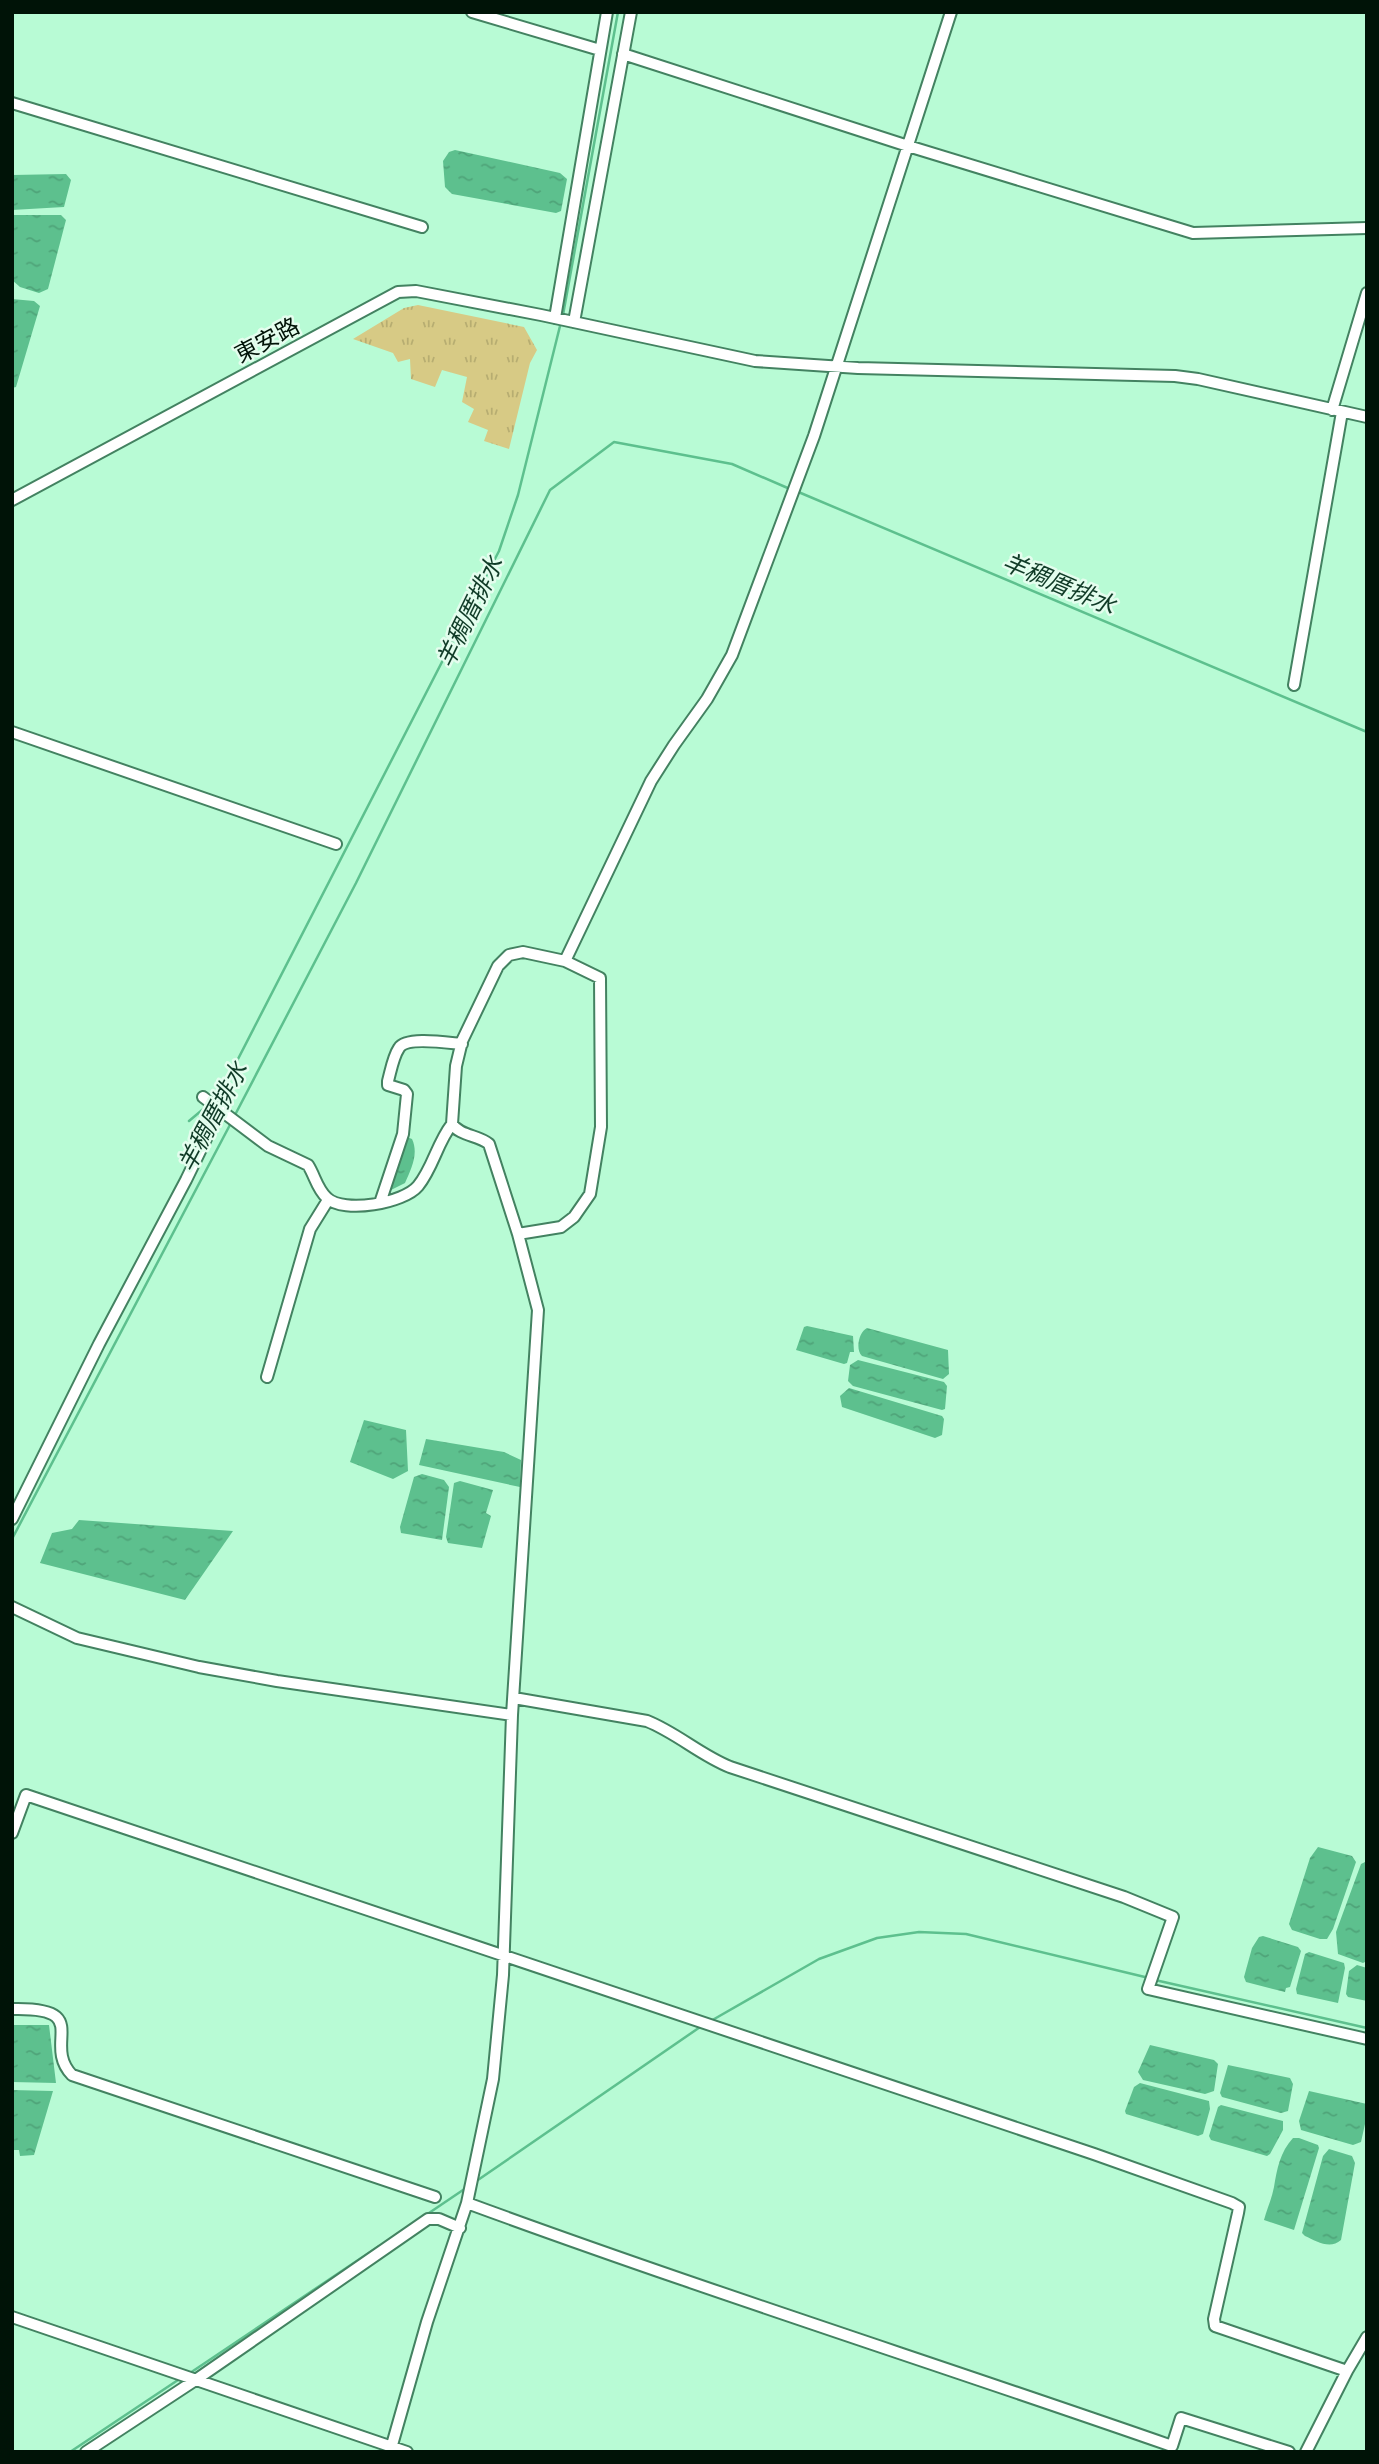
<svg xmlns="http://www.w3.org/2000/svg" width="1379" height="2464" font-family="'Fira Sans','Noto Sans TC',sans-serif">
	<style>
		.grass { fill: url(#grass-tufts) }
		.water { fill: url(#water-ripples) }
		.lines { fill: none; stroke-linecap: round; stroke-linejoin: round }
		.stream { stroke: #5dc08e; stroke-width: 2.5 }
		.minor-casing { stroke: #438261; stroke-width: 14 }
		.minor { stroke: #fff; stroke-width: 10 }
		.labels { text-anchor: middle; stroke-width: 5; stroke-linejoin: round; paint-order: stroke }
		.street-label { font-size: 23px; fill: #001307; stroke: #e4fdee }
		.water-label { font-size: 24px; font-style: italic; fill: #103b27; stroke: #e4fdee }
	</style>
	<defs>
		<pattern id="grass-tufts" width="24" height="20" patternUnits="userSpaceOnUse" patternTransform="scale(1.75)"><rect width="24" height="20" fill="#d7ca85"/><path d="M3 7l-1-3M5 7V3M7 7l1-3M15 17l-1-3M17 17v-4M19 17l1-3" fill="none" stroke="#b7ad71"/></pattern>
		<pattern id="water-ripples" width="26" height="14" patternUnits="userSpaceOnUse" patternTransform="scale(1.75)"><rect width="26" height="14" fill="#5dc08e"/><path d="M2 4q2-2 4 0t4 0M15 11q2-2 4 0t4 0" fill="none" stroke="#4fa479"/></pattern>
	</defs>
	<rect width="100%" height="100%" fill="#b8fbd5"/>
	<!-- grass -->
	<path class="grass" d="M418 305 524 327 537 350 530 363 509 449 484 441 488 430 468 422 474 409 462 402 467 377 442 370 435 387 411 379 410 359 398 362 393 353 353 339 404 308Z"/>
	<!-- water -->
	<path class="water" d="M455 150 560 173 567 179 561 211 556 213 452 194 445 187 443 161 449 152Z
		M66 174 71 180 64 207 12 210V175Z
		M12 215H61L66 220 48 289 39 293 20 287 12 280Z
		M12 299 34 301 40 306 16 387 12 388Z
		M407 1137 412 1139C419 1154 411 1169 405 1183L387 1192Z
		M807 1326 853 1336 854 1352H850L847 1363 844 1364 796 1350 804 1327Z
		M867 1328 948 1350 949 1374 943 1379 862 1356C855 1349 859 1332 867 1328Z
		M858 1360 944 1382 947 1386 945 1409 942 1410 853 1386 848 1381 850 1365Z
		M849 1388 942 1416 944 1419 942 1435 935 1438 842 1407 840 1396Z
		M364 1420 406 1430 408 1471 393 1479 350 1462Z
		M426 1439 504 1452 521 1460 520 1487 419 1465Z
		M422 1474 444 1480 449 1487 442 1540 401 1533 400 1527 414 1477Z
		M460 1481 493 1490 486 1513 491 1516 482 1548 448 1543 446 1537 454 1483Z
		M79 1520 233 1531 185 1600 40 1563 52 1533 72 1529Z
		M1318 1847 1352 1856 1356 1862 1333 1929 1327 1939H1320L1292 1930 1289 1924 1310 1858Z
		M1367 1861V1961L1363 1963 1338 1954 1336 1932 1361 1864Z
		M1263 1936 1298 1947 1301 1951 1290 1987 1286 1988 1285 1992 1246 1982 1244 1977 1252 1948 1259 1937Z
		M1309 1952 1344 1963 1345 1968 1338 2003 1297 1994 1296 1989 1305 1954Z
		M1357 1965 1367 1968V2001L1348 1997 1346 1994 1349 1971Z
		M12 2025H49L56 2083 12 2082Z
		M1150 2045 1214 2060 1218 2064 1214 2091 1205 2094 1143 2080 1138 2072Z
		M1228 2065 1290 2078 1293 2084 1288 2111 1281 2113 1222 2097 1220 2093Z
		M1140 2083 1209 2101 1210 2109 1203 2134 1198 2136 1126 2114 1125 2111 1134 2087Z
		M12 2090 53 2091 34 2155 20 2156 19 2150H12Z
		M1309 2091 1367 2104V2115L1361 2142 1353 2145 1301 2130 1299 2121Z
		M1221 2105 1283 2121V2130L1270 2154 1267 2156 1211 2140 1209 2136 1218 2107Z
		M1293 2138H1299L1318 2145 1319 2148 1294 2230 1264 2220C1267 2209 1272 2198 1274 2187 1277 2169 1280 2152 1293 2138Z
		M1329 2149 1352 2156 1355 2163 1341 2240C1330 2250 1316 2241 1305 2236L1302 2233 1323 2156Z"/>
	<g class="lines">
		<!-- stream -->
		<path class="stream" d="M563 315 618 12
			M796 491 1367 732
			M213 1101 219 1096 499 551 518 495 561 322
			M235 1115 356 883 550 490 614 442 732 464 790 489
			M189 1121 208 1105
			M12 1539 232 1121
			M1155 1980 1367 2028
			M709 2022 819 1959 877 1938 919 1932 966 1934 1149 1978
			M475 2182 703 2025
			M426 2215 466 2188
			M190 2373 379 2246
			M70 2452 181 2378"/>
		<defs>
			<path id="minor" d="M472 12 600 50
				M623 54 908 146 1193 233 1367 228
				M12 103 422 227
				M555 318 607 12
				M574 322 631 12
				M1332 410 1367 293
				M12 500 398 292 416 291 541 315 755 361 858 368 1175 376 1198 379 1367 417
				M1294 685 1342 412
				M12 732 336 844
				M565 961 651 781 674 745 707 699 732 655 814 436 951 12
				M203 1097 268 1146 308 1165C315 1176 317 1189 327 1198 344 1214 404 1203 418 1186 433 1168 437 1143 452 1124
				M380 1203 403 1134 407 1094 404 1090 388 1085V1081C391 1070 393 1057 399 1048 406 1036 449 1043 462 1044
				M267 1377 310 1229 328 1200
				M12 1519 99 1344 186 1180 220 1110
				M12 1607 77 1638 199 1667 277 1681 512 1715
				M514 1698 647 1721C677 1733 700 1755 730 1767L1124 1897 1173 1917 1148 1989 1367 2039
				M12 1833 26 1795 1094 2154 1232 2203 1239 2207 1238 2213 1214 2319 1215 2326 1347 2371
				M12 2009C95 2007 41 2043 72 2075L435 2197
				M467 2203C701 2289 937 2364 1172 2446L1181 2418 1289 2452
				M12 2317 407 2452
				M86 2452 197 2379 428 2219H439L460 2228
				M390 2452 427 2322 467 2203 493 2079 503 1975 512 1715 538 1310 518 1234 489 1144C478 1135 460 1136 452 1124L456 1066 462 1041 498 966 509 955 523 952 565 961 600 978 601 1127 590 1194 574 1217 561 1227 518 1234
				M1306 2452 1347 2371 1367 2337"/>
		</defs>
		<!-- minor casing -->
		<use href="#minor" class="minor-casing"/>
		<!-- minor -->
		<use href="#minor" class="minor"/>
	</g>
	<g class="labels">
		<!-- street labels -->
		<g class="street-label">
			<text transform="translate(267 340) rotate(-28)" y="8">東安路</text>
		</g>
		<!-- water labels -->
		<g class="water-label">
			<text transform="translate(1059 584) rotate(23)" y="8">羊稠厝排水</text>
			<text transform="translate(470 612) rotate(-64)" y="8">羊稠厝排水</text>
			<text transform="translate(213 1117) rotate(-62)" y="8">羊稠厝排水</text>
		</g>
	</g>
	<!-- border -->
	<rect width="1379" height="2464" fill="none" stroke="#001307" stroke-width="28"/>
</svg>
